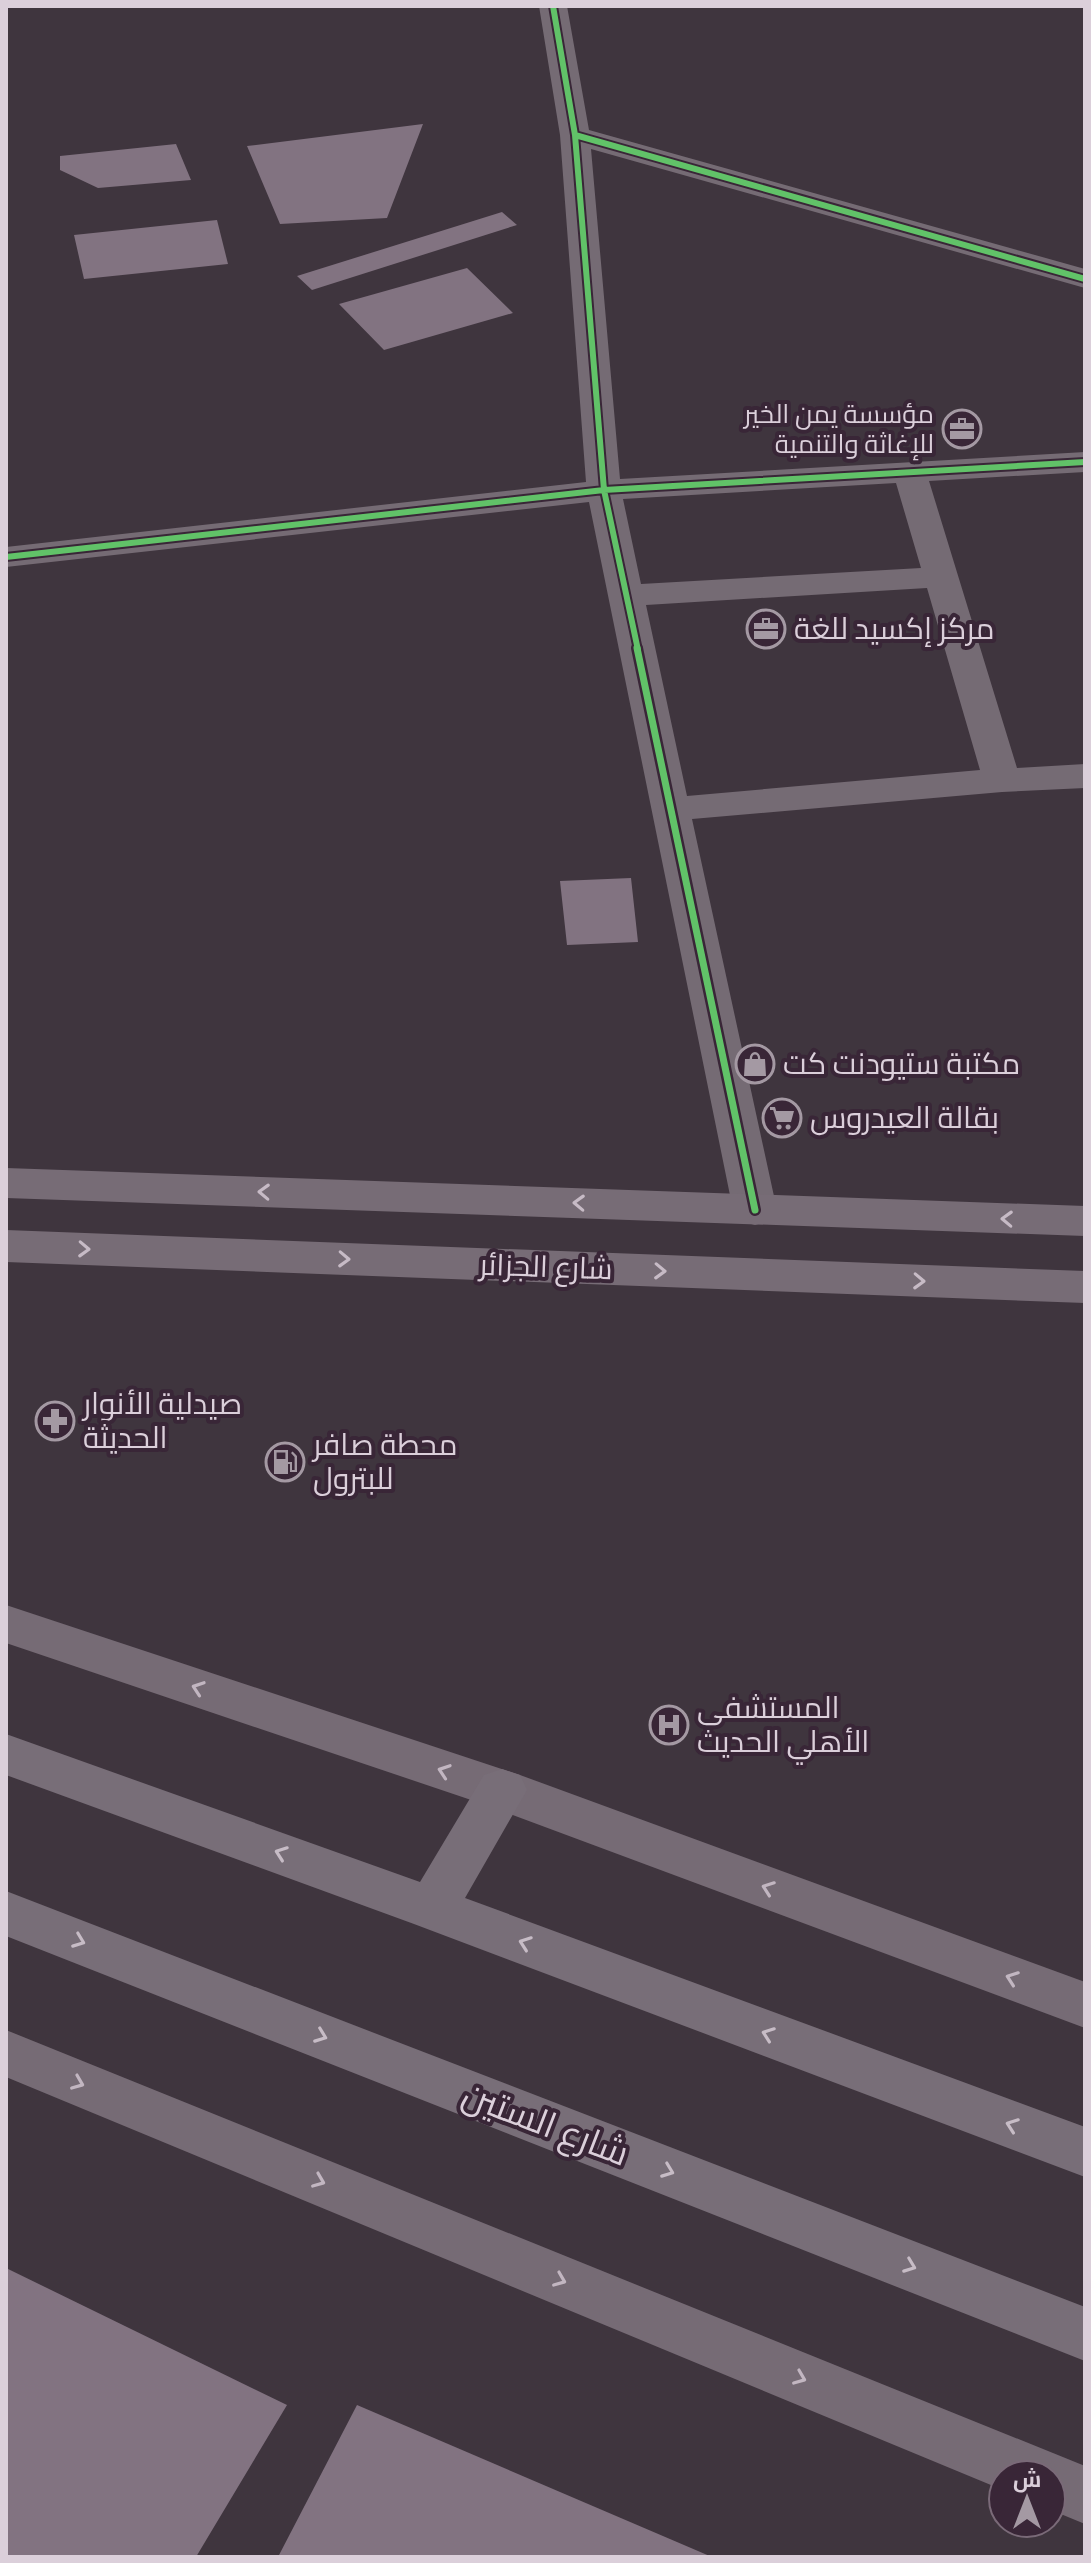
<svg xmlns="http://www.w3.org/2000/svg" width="1091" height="2563" font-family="Signika,Cairo,sans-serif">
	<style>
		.building { fill: #827381 }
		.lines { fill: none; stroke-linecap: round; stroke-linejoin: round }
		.minor { fill: #756b74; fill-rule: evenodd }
		.secondary { fill: #776c76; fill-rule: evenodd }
		.primary { fill: #766b75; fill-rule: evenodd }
		.trunk { fill: #786e78; fill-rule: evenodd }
		.cycleway-far1-casing { stroke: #392637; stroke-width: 10 }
		.cycleway-casing { stroke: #392637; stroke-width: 12 }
		.cycleway-far1 { stroke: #61c268; stroke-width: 6 }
		.cycleway { stroke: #61c268; stroke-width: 7 }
		.oneway { stroke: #c7bbc6 }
		.oneway2 { stroke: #c2b6c1 }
		.oneway3 { stroke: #c7bcc6 }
		.labels { text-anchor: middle; stroke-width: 8; stroke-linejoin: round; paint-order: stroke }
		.far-poi-label { font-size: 26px; fill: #dbcfda; stroke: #392637; text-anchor: end }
		.poi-label { font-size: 30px; fill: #dbcfda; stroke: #392637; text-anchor: start }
		.street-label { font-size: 30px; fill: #dbcfda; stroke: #392637 }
		.near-street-label { font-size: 36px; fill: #dbcfda; stroke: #392637 }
	</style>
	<rect width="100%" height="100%" fill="#3f353e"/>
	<!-- building -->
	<path class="building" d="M423 124 387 218 280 224 247 146Z
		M176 144 191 180 98 188 60 170V156Z
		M502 212 517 225 312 290 297 276Z
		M217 220 228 264 84 279 74 235Z
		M467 268 513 313 384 350 339 304Z
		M631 878 638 942 567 945 560 881Z
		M6 2268 287 2405 196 2557H6Z
		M357 2405 712 2557H278Z"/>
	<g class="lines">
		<!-- minor -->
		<path class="minor" d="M539 6H567L589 130 1085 269V288L591 149 620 479 1085 452V472L929 481 1017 768 1085 764V788L1002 792 692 819 777 1210 770 1221 755 1225 740 1221 733 1210 589 502 6 567V547L586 482 560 135ZM896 483 921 568 641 584 623 499ZM927 588 980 770 687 796 646 605Z"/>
		<!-- secondary -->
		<path class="secondary" d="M6 1168 1085 1206V1236L6 1198Z
			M6 1230 1085 1271V1303L6 1262Z"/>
		<!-- primary -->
		<path class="primary" d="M6 1605 520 1775 1085 1982V2028L486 1805 6 1643Z
			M6 2030 1085 2466V2524L1051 2510V2475H1003V2490L6 2077Z"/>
		<!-- trunk -->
		<path class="trunk" d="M6 1734 420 1882 484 1775 502 1769 520 1775 527 1790 465 1898 1085 2127V2177L414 1924 6 1775Z
			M6 1891 1085 2307V2361L6 1936Z"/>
		<defs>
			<path id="cycleway-far1" d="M553 6 575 135 604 490 638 650
				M575 135 1085 279
				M6 557 604 490 1085 462"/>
			<path id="cycleway" d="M637 648 755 1210"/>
		</defs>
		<!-- cycleway-far1 casing -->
		<use href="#cycleway-far1" class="cycleway-far1-casing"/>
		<!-- cycleway casing -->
		<use href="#cycleway" class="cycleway-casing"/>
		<!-- cycleway-far1 -->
		<use href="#cycleway-far1" class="cycleway-far1"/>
		<!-- cycleway -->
		<use href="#cycleway" class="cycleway"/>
	</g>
	<!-- one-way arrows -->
	<defs><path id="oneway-chevron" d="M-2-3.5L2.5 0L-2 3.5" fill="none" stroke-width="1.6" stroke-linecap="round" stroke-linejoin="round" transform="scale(2)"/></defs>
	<g class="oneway">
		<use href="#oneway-chevron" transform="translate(264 1192) rotate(-178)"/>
		<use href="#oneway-chevron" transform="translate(579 1203) rotate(-178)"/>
		<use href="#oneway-chevron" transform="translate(1007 1219) rotate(-178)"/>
		<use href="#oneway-chevron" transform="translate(84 1249) rotate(2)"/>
		<use href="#oneway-chevron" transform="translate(344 1259) rotate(2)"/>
		<use href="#oneway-chevron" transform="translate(660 1271) rotate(2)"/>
		<use href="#oneway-chevron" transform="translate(919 1281) rotate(2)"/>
	</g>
	<g class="oneway2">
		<use href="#oneway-chevron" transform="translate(198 1688) rotate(-161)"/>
		<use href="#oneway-chevron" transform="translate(444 1771) rotate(-161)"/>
		<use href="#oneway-chevron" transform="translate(768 1888) rotate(-160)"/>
		<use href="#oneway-chevron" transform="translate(1012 1978) rotate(-160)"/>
		<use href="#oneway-chevron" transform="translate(78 2083) rotate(22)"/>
		<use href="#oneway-chevron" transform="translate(319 2181) rotate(22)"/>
		<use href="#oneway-chevron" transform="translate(560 2280) rotate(22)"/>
		<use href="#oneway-chevron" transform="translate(800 2378) rotate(22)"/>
	</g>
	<g class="oneway3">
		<use href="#oneway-chevron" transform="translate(281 1853) rotate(-160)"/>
		<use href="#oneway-chevron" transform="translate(79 1941) rotate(21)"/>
		<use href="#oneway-chevron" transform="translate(525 1943) rotate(-160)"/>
		<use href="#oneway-chevron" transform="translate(768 2034) rotate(-160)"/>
		<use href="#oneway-chevron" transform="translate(321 2036) rotate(21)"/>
		<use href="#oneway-chevron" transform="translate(1012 2125) rotate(-160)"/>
		<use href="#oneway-chevron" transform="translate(668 2171) rotate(21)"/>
		<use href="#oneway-chevron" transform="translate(910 2266) rotate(21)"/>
	</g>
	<!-- icons -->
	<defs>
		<symbol id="office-ring" viewBox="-11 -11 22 22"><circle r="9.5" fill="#392637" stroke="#a499a3" stroke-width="1.5"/><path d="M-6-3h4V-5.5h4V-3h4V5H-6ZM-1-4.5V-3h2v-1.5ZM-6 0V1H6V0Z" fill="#a499a3"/></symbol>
		<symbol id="shop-ring" viewBox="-11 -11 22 22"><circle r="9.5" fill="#392637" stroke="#a499a3" stroke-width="1.5"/><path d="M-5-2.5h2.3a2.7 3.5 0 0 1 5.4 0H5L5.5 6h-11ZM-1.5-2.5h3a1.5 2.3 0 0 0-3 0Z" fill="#a499a3"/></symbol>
		<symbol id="supermarket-ring" viewBox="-11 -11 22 22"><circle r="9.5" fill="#392637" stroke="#a499a3" stroke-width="1.5"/><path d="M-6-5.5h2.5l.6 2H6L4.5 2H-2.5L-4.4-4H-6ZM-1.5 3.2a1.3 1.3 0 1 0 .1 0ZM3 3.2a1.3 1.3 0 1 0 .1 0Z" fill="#a499a3"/></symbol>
		<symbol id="pharmacy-ring" viewBox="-11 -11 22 22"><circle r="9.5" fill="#392637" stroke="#a499a3" stroke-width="1.5"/><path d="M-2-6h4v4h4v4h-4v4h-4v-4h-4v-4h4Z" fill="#a499a3"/></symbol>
		<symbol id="fuel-ring" viewBox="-11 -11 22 22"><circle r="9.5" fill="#392637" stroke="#a499a3" stroke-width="1.5"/><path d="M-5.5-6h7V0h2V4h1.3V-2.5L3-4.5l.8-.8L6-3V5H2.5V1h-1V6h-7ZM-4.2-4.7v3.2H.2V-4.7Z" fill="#a499a3"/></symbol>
		<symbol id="hospital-ring" viewBox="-11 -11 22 22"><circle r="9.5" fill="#392637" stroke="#a499a3" stroke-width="1.5"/><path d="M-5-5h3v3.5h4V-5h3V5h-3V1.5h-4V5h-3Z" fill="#a499a3"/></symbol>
	</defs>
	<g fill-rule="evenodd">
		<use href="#office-ring" x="940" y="407" width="44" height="44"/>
		<use href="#office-ring" x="744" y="607" width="44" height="44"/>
		<use href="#shop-ring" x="733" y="1042" width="44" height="44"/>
		<use href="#supermarket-ring" x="760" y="1096" width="44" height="44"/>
		<use href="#pharmacy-ring" x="33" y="1399" width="44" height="44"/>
		<use href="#fuel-ring" x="263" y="1440" width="44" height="44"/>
		<use href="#hospital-ring" x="647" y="1703" width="44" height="44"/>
	</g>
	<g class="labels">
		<!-- far-poi labels -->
		<g class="far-poi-label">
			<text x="934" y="423">مؤسسة يمن الخير<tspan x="934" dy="30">للإغاثة والتنمية</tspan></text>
		</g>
		<!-- poi labels -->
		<g class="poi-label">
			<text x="794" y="639">مركز إكسيد للغة</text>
			<text x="783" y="1074">مكتبة ستيودنت كت</text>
			<text x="810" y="1128">بقالة العيدروس</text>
			<text x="83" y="1414">صيدلية الأنوار<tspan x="83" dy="34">الحديثة</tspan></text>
			<text x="313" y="1455">محطة صافر<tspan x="313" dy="34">للبترول</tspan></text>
			<text x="697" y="1718">المستشفى<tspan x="697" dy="34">الأهلي الحديث</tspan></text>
		</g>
		<!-- street labels -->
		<g class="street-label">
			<text transform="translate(546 1267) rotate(2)" y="10">شارع الجزائر</text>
		</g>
		<!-- near-street labels -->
		<g class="near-street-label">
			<text transform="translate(546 2123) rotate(21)" y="13">شارع الستين</text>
		</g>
	</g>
	<!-- border -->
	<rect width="1091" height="2563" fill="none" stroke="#dbcfda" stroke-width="16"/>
	<!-- north arrow -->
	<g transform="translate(1027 2499)"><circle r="38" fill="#392637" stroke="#7a6a78" stroke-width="2"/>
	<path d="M0-6L14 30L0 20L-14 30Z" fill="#a499a3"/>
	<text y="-12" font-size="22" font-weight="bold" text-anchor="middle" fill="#dbcfda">ش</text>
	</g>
</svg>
